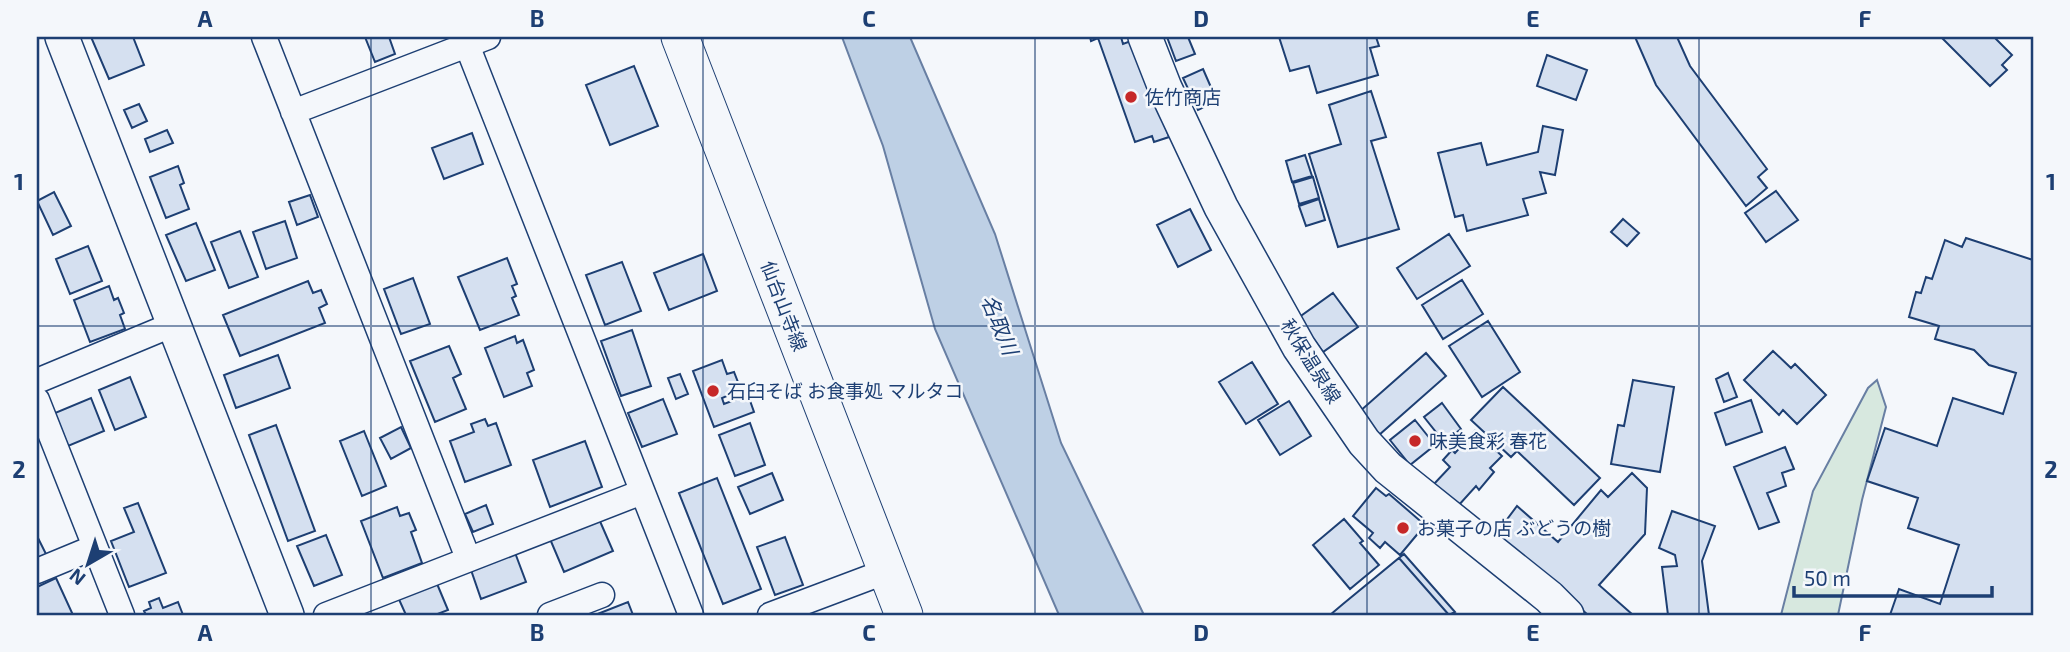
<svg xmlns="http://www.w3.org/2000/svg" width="2070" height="652" font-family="'Exo 2','Noto Sans JP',sans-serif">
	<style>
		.green { fill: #d7e8df; stroke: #687fa3; stroke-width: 2 }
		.water { fill: #bed0e5; stroke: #687fa3; stroke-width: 2 }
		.building { fill: #d5e0f0; stroke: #1d3f73; stroke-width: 2 }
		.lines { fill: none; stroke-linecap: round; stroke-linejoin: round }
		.street-casing { stroke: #1d3f73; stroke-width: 27 }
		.secondary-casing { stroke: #1d3f73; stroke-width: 36 }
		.primary-casing { stroke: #1d3f73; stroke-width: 39 }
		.street { stroke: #f4f7fb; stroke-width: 24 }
		.secondary { stroke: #f4f7fb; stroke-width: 33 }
		.primary { stroke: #f4f7fb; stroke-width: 37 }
		.grid { fill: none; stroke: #1d3f73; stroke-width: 2; stroke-opacity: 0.55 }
		.poi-dot { fill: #c62828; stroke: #f4f7fb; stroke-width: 2.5 }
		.labels { text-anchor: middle; stroke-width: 5; stroke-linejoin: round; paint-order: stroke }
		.poi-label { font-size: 19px; fill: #1d3f73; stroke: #f4f7fb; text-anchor: start }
		.street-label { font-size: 19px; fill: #1d3f73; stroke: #f4f7fb }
		.water-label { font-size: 21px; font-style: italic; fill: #1d3f73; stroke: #f4f7fb }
		.neatline { fill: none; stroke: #1d3f73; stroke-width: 2.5 }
		.grid-label { font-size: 23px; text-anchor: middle; font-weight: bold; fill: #1d3f73 }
	</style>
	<rect width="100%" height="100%" fill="#f4f7fb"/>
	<!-- green -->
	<path class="green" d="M1877 380 1886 407 1862 500 1838 615H1781L1813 491 1868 388Z"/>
	<!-- water -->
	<path class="water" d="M842 37H910L995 234 1061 443 1144 615H1059L935 329 883 146Z"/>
	<!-- building -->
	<path class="building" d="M91 37H133L144 65 109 79Z
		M365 37H389L395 54 375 62Z
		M1090 37H1121L1123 44 1131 41 1143 64 1169 137 1154 142 1152 136 1135 142 1098 38 1091 41Z
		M1167 37H1188L1195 54 1176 61Z
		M1279 37H1376L1379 46 1370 48 1378 75 1317 93 1309 66 1290 71Z
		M1635 37H1677L1690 66 1767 169 1758 177 1767 188 1746 206 1656 85Z
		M1941 37H1994L2012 55 2002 65 2007 70 1990 86Z
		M1547 55 1587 70 1576 100 1537 86Z
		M634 66 658 126 610 145 586 85Z
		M1203 69 1217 101 1198 110 1183 78Z
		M1371 91 1386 137 1371 141 1399 229 1338 247 1309 154 1341 144 1329 105Z
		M139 104 147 121 132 128 124 110Z
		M1543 126 1563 130 1555 175 1540 172 1546 193 1523 199 1528 215 1467 231 1463 215 1455 217 1438 153 1481 143 1487 165 1538 152Z
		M167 130 173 143 150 152 145 139Z
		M472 133 483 164 444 179 432 148Z
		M1305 155 1312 176 1292 182 1286 161Z
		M178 166 184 183 180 185 189 209 166 218 150 177Z
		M1313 177 1319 198 1299 204 1293 183Z
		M1776 191 1798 220 1766 242 1745 213Z
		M54 192 71 226 53 235 37 201Z
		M310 195 318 217 297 225 289 202Z
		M1319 199 1325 220 1306 226 1299 206Z
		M1190 209 1211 250 1178 267 1157 225Z
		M1623 219 1639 233 1627 246 1611 232Z
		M285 221 297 258 266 269 253 232Z
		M196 223 215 270 186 281 166 235Z
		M240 231 258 277 229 288 211 242Z
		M1449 234 1470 266 1417 299 1397 268Z
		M1966 238 2033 260V615H1890L1899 589 1940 604 1959 545 1908 528 1918 498 1867 481 1885 428 1937 446 1953 398 2003 414 2016 373 1989 365 1974 350 1935 339 1939 326 1909 317 1916 292 1921 293 1926 277 1932 279 1945 240 1962 247Z
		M88 246 102 281 70 294 56 259Z
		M703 254 717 291 669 310 654 273Z
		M507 258 517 284 512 286 516 296 512 298 519 315 480 330 458 277Z
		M622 262 641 311 605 325 586 275Z
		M413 278 430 324 401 334 384 289Z
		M1462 280 1483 314 1443 339 1422 305Z
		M308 281 313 293 321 290 327 304 319 308 325 323 240 356 223 315Z
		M109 286 114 300 118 298 124 313 120 315 125 329 90 342 74 300Z
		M1333 293 1358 327 1323 352 1298 318Z
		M1488 321 1520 372 1482 397 1449 346Z
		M632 330 651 386 621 396 601 341Z
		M515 336 517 343 523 340 534 370 527 373 532 386 504 397 485 348Z
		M449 346 461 374 453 378 466 409 435 422 410 361Z
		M1773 351 1791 368 1795 364 1826 395 1797 424 1783 410 1779 415 1744 380Z
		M1426 353 1446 376 1379 435 1359 412Z
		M278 355 290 388 236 408 224 375Z
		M722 360 727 374 734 372 741 390 722 398 724 404 748 395 754 412 714 427 693 371Z
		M1252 362 1278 404 1246 424 1219 382Z
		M1728 373 1737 397 1724 402 1716 379Z
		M680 374 688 394 676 399 668 378Z
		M130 377 146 417 115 430 99 390Z
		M1633 380 1674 387 1660 472 1611 464 1618 425 1624 426Z
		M1503 387 1600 478 1574 505 1517 451 1511 457 1471 420Z
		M91 398 104 431 68 446 55 413Z
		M663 399 677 434 642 447 628 413Z
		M1751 400 1762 432 1726 445 1715 413Z
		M1289 401 1311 436 1280 455 1258 420Z
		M1442 403 1461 429 1444 442 1424 417Z
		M485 419 488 426 496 423 511 465 465 482 450 441 474 432 471 424Z
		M1415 420 1435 445 1410 465 1390 440Z
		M750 423 765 465 735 476 719 435Z
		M276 425 315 531 288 541 249 435Z
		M401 427 411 448 391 459 380 438Z
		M364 431 386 486 362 496 340 441Z
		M1475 431 1502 456 1490 468 1494 472 1479 490 1476 486 1458 506 1434 484 1450 467 1443 460 1452 450 1455 453Z
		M585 441 602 487 550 507 533 460Z
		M1785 447 1794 469 1782 473 1786 486 1767 493 1779 522 1759 529 1734 467Z
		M772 473 783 500 750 514 738 487Z
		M1632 473 1647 488 1645 534 1599 585 1633 615H1588L1496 534 1517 506 1558 542 1601 490 1608 497Z
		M717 478 761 589 723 604 679 493Z
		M1376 488 1386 496 1389 494 1425 525 1400 555 1385 542 1380 548 1369 538 1373 533 1353 516Z
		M138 503 166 573 129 587 111 541 134 532 124 508Z
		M486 505 493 524 473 532 465 514Z
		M397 507 400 516 409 513 416 530 411 532 422 563 383 578 361 521Z
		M1672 511 1715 526 1702 561 1709 615H1668L1662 567 1677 566 1675 555 1659 548Z
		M599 519 613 551 564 572 550 539Z
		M1344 519 1363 541 1360 543 1379 565 1350 589 1313 545Z
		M326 535 342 575 314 586 297 546Z
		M37 536 47 556 37 561Z
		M785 537 803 585 775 595 757 547Z
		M514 550 526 582 481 599 470 567Z
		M1404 554 1455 612 1449 615 1399 558Z
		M1399 558 1449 615H1330L1343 604Z
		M56 578 73 615H37V587Z
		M435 579 448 610 435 615H406L397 595Z
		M159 598 163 608 178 602 183 615H146L144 611 151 608 149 602Z
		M628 602 633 615H595Z"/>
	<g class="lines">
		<defs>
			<path id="street" d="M264 37 468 558
				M467 45 691 615
				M293 112 488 37
				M37 381 174 324
				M37 400 122 615
				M37 571 95 547
				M326 615 642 492
				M550 615 602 595
				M770 615 887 571"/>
			<path id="secondary" d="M62 37 287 615
				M1145 37 1165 88 1221 207 1299 347 1364 442 1388 468 1549 597 1567 615"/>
			<path id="primary" d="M680 37 904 615"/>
		</defs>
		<!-- street casing -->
		<use href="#street" class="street-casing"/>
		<!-- secondary casing -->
		<use href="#secondary" class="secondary-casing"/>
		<!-- primary casing -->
		<use href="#primary" class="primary-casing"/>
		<!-- street -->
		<use href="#street" class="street"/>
		<!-- secondary -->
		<use href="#secondary" class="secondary"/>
		<!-- primary -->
		<use href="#primary" class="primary"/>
	</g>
	<!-- grid -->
	<path class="grid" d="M371 37V615M703 37V615M1035 37V615M1367 37V615M1699 37V615M37 326H2033"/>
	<!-- markers -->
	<g class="poi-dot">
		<circle cx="1131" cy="97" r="7"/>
		<circle cx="713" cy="391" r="7"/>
		<circle cx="1415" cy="441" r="7"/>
		<circle cx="1403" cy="528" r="7"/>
	</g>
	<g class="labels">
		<!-- poi labels -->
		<g class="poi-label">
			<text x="1145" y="104">佐竹商店</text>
			<text x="727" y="398">石臼そば お食事処 マルタコ</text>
			<text x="1429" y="448">味美食彩 春花</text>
			<text x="1417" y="535">お菓子の店 ぶどうの樹</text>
		</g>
		<!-- street labels -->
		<g class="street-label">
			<text transform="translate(784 306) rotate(69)" y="7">仙台山寺線</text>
			<text transform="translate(1311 361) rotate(58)" y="7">秋保温泉線</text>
		</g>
		<!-- water labels -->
		<g class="water-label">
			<text transform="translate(999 325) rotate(68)" y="7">名取川</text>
		</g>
	</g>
	<!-- border -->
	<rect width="2070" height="652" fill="none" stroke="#f4f7fb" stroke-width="77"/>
	<!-- north arrow -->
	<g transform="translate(88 564) rotate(219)" stroke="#f4f7fb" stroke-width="5" paint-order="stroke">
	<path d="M0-5L12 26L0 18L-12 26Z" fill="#1d3f73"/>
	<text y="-10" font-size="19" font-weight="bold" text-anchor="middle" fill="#1d3f73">N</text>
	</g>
	<!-- scale -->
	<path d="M1794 586v10h198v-10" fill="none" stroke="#1d3f73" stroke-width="3.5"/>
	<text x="1804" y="586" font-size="21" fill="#1d3f73" stroke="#f4f7fb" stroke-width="5" paint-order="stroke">50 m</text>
	<rect x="38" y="38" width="1994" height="576" class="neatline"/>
	<g class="grid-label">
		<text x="205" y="27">A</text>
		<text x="537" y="27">B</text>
		<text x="869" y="27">C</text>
		<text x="1201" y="27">D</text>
		<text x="1533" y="27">E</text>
		<text x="1865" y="27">F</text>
		<text x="19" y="190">1</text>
		<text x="2051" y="190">1</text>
		<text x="19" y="478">2</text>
		<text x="2051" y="478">2</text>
		<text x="205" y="641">A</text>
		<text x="537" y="641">B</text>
		<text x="869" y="641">C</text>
		<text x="1201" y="641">D</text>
		<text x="1533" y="641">E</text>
		<text x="1865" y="641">F</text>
	</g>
</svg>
